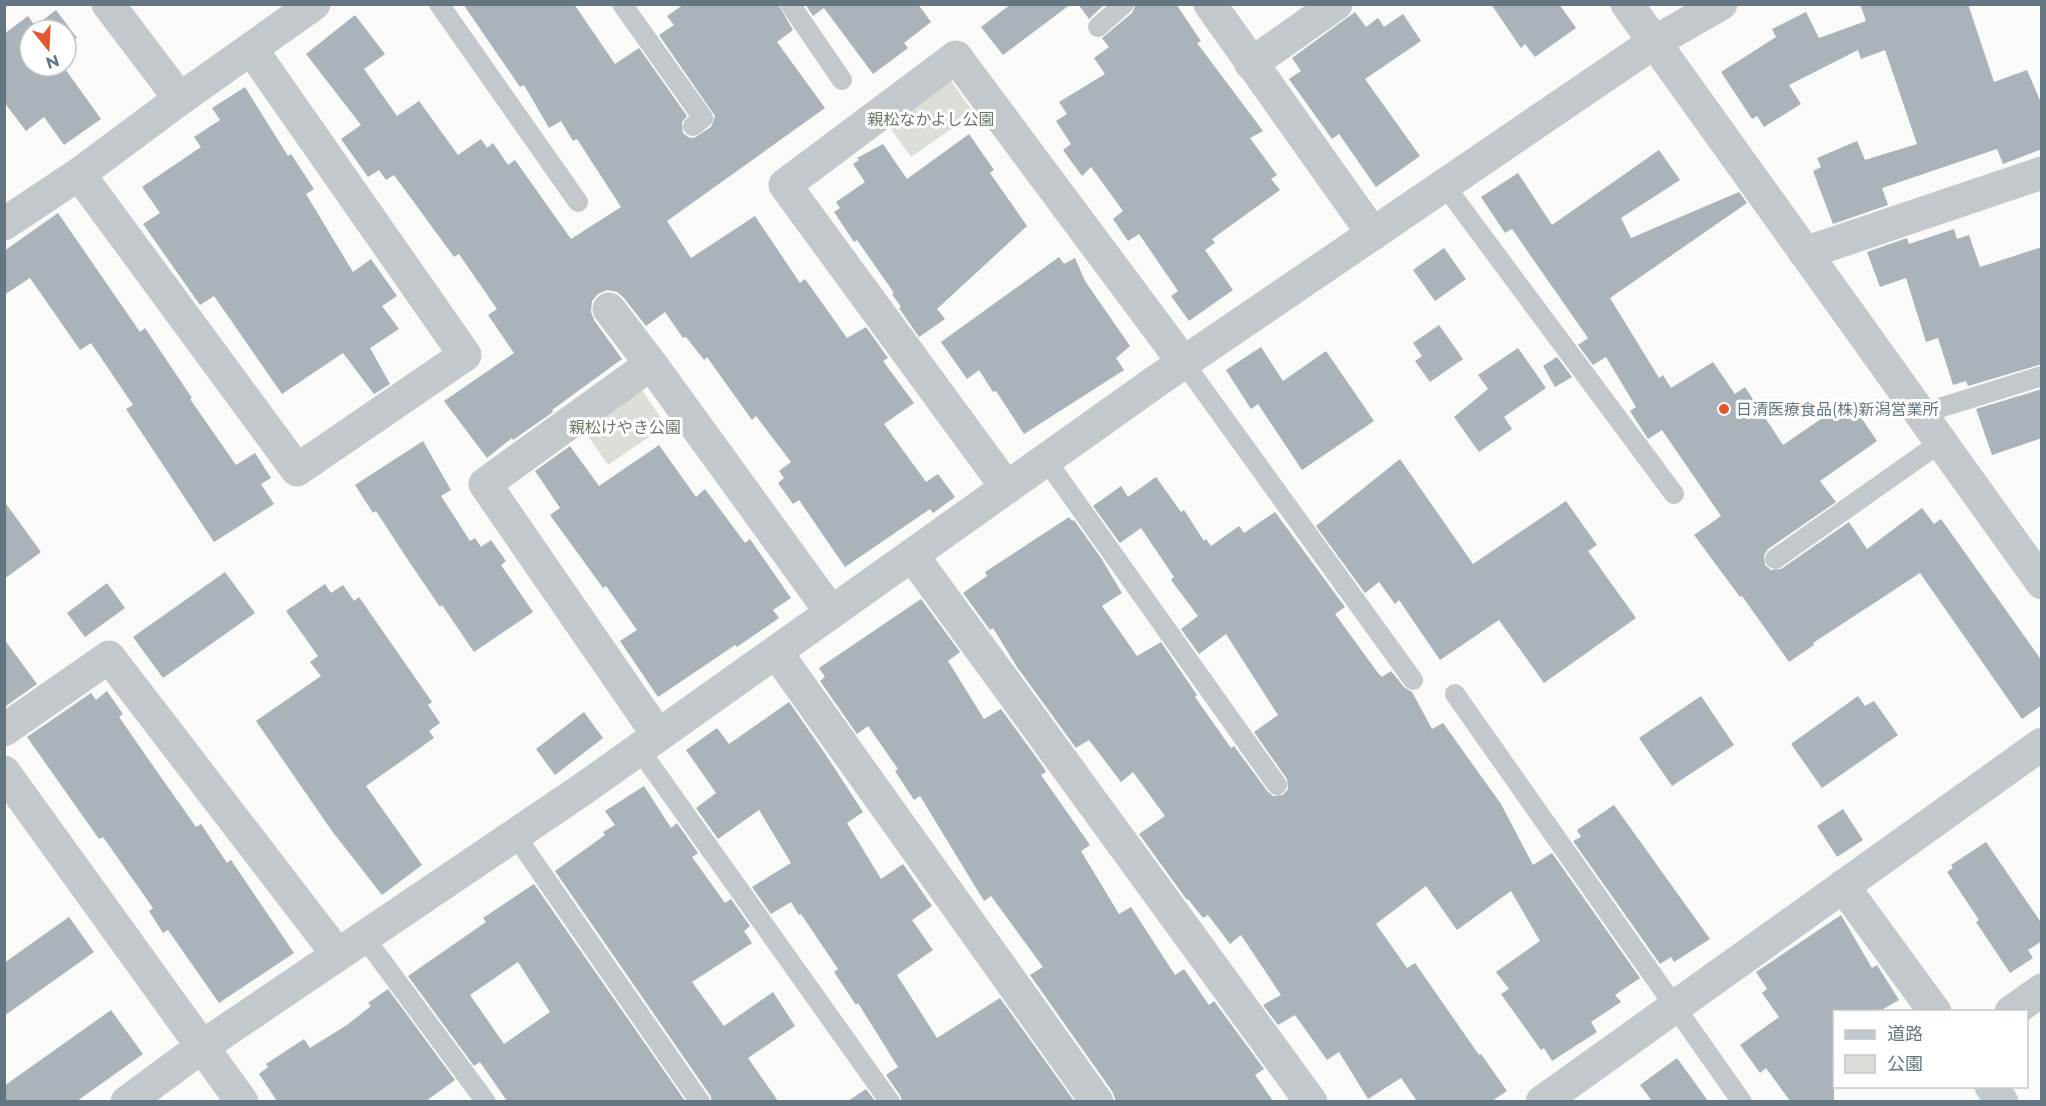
<svg xmlns="http://www.w3.org/2000/svg" width="2046" height="1106" font-family="Montserrat,'Noto Sans JP',sans-serif">
	<style>
		.green { fill: #dadfd7 }
		.building { fill: #aab3b9; fill-rule: evenodd }
		.lines { fill: none; stroke-linecap: round; stroke-linejoin: round }
		.service { stroke: #c3c8cc; stroke-width: 20 }
		.minor { stroke: #c3c8cc; stroke-width: 33 }
		.tertiary { stroke: #c3c8cc; stroke-width: 33 }
		.poi-dot { fill: #e4572e; stroke: #fff; stroke-width: 2 }
		.labels { text-anchor: middle; stroke-width: 6; stroke-linejoin: round; paint-order: stroke }
		.park-label { font-size: 16px; fill: #687a64; stroke: #fff }
		.poi-label { font-size: 16px; fill: #657683; stroke: #fff; text-anchor: start }
	</style>
	<rect width="100%" height="100%" fill="#fafaf8"/>
	<!-- green -->
	<path class="green" d="M951 81 974 113 911 157 888 125Z
		M641 389 666 425 608 465 583 429Z"/>
	<!-- building -->
	<path class="building" d="M463 4H574L615 64 639 48 687 116 682 122 683 133 688 137 694 138 711 127 715 116 659 35 674 25 667 16 684 4H778L793 30 777 42 825 108 667 221 691 258 755 216 800 283 805 279 847 338 866 327 888 358 883 361 914 403 884 424 926 482 938 474 955 497 933 513 930 509 845 567 799 500 793 504 778 483 784 478 779 471 791 462 756 416 752 420 707 357 704 360 686 337 683 338 665 312 646 326 623 297 617 292 607 290 598 294 592 301 591 312 594 320 622 359 552 410 553 412 513 440 512 438 487 458 444 401 514 353 488 315 497 309 459 254 454 257 394 175 386 180 379 170 368 177 341 139 361 125 306 54 355 15 385 54 364 69 397 116 419 101 458 155 481 139 487 148 493 143 508 165 515 160 571 239 621 207 577 139 573 141 561 121 549 128 524 85 520 87Z
		M805 4H918L931 22 904 43 908 48 873 74 824 8 813 16Z
		M1011 4H1071L1003 55 981 27Z
		M1078 4H1105L1089 19Z
		M1136 4H1176L1201 41 1197 43 1263 131 1250 138 1277 175 1271 179 1280 190 1212 239 1215 243 1205 250 1233 290 1189 321 1171 296 1178 291 1139 234 1128 241 1113 219 1123 211 1091 167 1082 176 1063 150 1071 144 1056 121 1067 114 1059 102 1105 74 1094 58 1109 47 1102 38 1132 13Z
		M1491 4H1559L1576 28 1535 57 1525 44 1521 48Z
		M1860 4H1968L1994 82 2027 70 2042 105V149L2003 164 1997 149 1882 188 1888 205 1833 224 1813 171 1821 167 1817 158 1857 141 1865 160 1917 144 1885 50 1861 59 1858 50 1789 85 1801 104 1764 127 1757 116 1752 119 1721 72 1776 37 1772 29 1806 12 1819 38 1866 21Z
		M56 10 77 38 66 46V30H30V66H63L101 119 64 145 44 117 26 131 4 102V34L28 16 35 26Z
		M1355 12 1366 27 1378 18 1384 27 1403 14 1421 41 1365 79 1420 156 1376 187 1339 134 1332 139 1289 79 1301 71 1292 58Z
		M245 87 288 156 291 154 314 189 306 194 353 272 371 259 397 296 382 306 399 329 370 348 390 384 374 394 343 353 282 394 214 296 200 305 143 224 160 213 142 187 201 147 194 137 220 120 212 108Z
		M969 134 994 170 990 173 1027 226 937 309 945 319 919 337 899 308 901 307 892 294 894 293 857 240 854 242 834 212 840 208 836 202 865 182 853 164 859 160 857 158 883 144 907 179Z
		M1659 150 1680 180 1621 218 1631 238 1739 192 1747 203 1610 298 1659 378 1663 375 1671 388 1713 362 1735 394 1745 387 1783 445 1840 406 1847 416 1856 410 1877 441 1820 481 1836 502 1768 549 1764 555 1765 565 1771 570 1781 569 1849 522 1867 549 1922 508 1934 524 1941 519 2042 661V705L2022 719 1920 573 1813 643 1814 645 1789 662 1742 596 1740 597 1694 535 1721 516 1662 430 1648 439 1630 411 1636 407 1606 357 1593 365 1578 345 1588 338 1512 229 1505 233 1481 197 1518 173 1552 225Z
		M58 213 140 332 145 328 192 398 190 399 236 465 255 453 271 478 261 484 274 504 214 542 126 409 133 405 91 343 80 350 30 278 4 295V251Z
		M1954 229 1957 239 1969 235 1980 267 2042 247V364L1968 386 1966 381 1953 385 1938 338 1926 342 1906 278 1880 287 1867 252 1907 238 1909 244Z
		M1444 248 1466 279 1435 301 1413 270Z
		M1059 257 1064 264 1075 258 1085 281 1130 346 1116 358 1124 370 1024 434 996 391 993 392 979 370 967 379 941 342Z
		M1439 325 1463 359 1430 382 1415 361 1422 356 1413 343Z
		M1261 347 1283 381 1326 351 1374 421 1302 470 1258 404 1251 409 1226 370Z
		M1518 348 1546 388 1504 417 1512 429 1479 452 1454 417 1488 389 1478 375Z
		M1557 357 1572 377 1555 387 1543 366Z
		M2042 389V438L1992 455 1976 409Z
		M423 441 451 490 441 496 470 541 475 538 481 547 491 540 506 561 501 565 533 612 474 652 442 605 440 607 408 560 376 511 373 513 355 485Z
		M659 445 696 497 705 489 745 543 750 539 791 598 773 610 779 618 737 647 735 645 658 697 620 641 637 630 606 586 603 588 550 515 560 508 535 471 570 446 599 486Z
		M1400 459 1473 564 1566 501 1597 545 1588 551 1636 618 1544 683 1499 620 1440 660 1399 600 1395 604 1379 582 1365 593 1316 526Z
		M1156 477 1181 512 1184 510 1204 541 1206 539 1211 546 1239 526 1244 533 1275 512 1345 607 1335 614 1378 673 1382 677 1391 671 1404 687 1412 692 1432 729 1443 723 1501 804 1533 865 1552 853 1640 978 1615 995 1621 1002 1591 1022 1597 1032 1552 1061 1544 1048 1541 1050 1501 994 1509 989 1496 972 1540 941 1511 891 1457 930 1426 886 1376 924 1407 968 1415 963 1479 1055 1481 1054 1507 1091 1492 1101H1417L1401 1078 1368 1099 1339 1052 1327 1060 1295 1015 1278 1025 1263 1005 1281 995 1241 935 1230 944 1208 915 1203 918 1188 899 1187 900 1139 834 1165 816 1133 772 1121 782 1089 740 1076 748 1017 667 993 628 990 630 963 593 987 576 985 572 1069 517 1072 521 1074 520 1101 558 1122 593 1102 606 1137 656 1161 642 1197 695 1195 697 1231 748 1234 746 1268 792 1273 796 1283 795 1288 789 1287 779 1254 732 1278 715 1226 634 1199 654 1181 629 1198 616 1171 580 1174 577 1141 528 1120 543 1093 506 1121 486 1128 497Z
		M4 501 41 552 4 579Z
		M225 572 255 613 163 678 133 637Z
		M107 583 125 608 85 637 67 613Z
		M325 584 331 593 343 585 354 601 359 597 432 702 428 705 440 723 429 731 434 738 366 786 422 865 382 895 332 831 256 721 321 676 310 662 318 656 286 611Z
		M921 599 960 652 948 661 984 719 1001 709 1044 768 1046 772 1041 775 1090 845 1081 851 1119 914 1131 907 1175 975 1184 969 1209 1005 1214 1001 1264 1069 1255 1075 1273 1101H1116L1112 1091 1030 975 1043 967 991 896 984 901 920 796 914 800 895 771 898 769 868 726 857 734 820 681 825 677 819 668Z
		M4 639 37 684 6 706 4 703Z
		M107 691 123 714 119 717 158 773 196 827 201 824 227 863 231 860 294 953 219 1003 168 930 163 933 149 911 153 908 103 837 99 839 27 737 91 693 96 700Z
		M1701 696 1734 745 1672 786 1639 738Z
		M1858 696 1865 706 1874 701 1898 735 1822 788 1791 744Z
		M789 702 826 755 863 812 847 823 881 879 903 864 932 906 912 920 933 950 897 975 937 1038 1000 998 1074 1101H902L900 1095 886 1075 898 1067 858 1003 856 1005 834 972 838 969 801 914 799 915 791 902 771 914 752 887 791 863 759 810 718 839 696 808 716 793 686 750 717 728 729 744Z
		M584 712 603 738 555 775 536 749Z
		M644 786 671 828 677 823 698 853 692 857 725 903 731 899 750 926 744 931 752 943 692 982 724 1026 773 992 795 1026 748 1058 778 1101H712L710 1095 555 871 605 835 603 832 615 825 605 811Z
		M1614 805 1710 939 1674 962 1671 957 1660 964 1573 841 1581 837 1577 830Z
		M1843 809 1863 840 1837 857 1817 826Z
		M1986 842 2042 924V941L2028 950 2033 958 2010 973 1976 922 1979 920 1947 872 1953 868 1951 865Z
		M534 884 685 1101H507L480 1062 474 1066 408 976 486 922 483 918ZM518 962 550 1012 504 1044 470 995Z
		M1841 915 1872 968 1877 965 1899 1000 1880 1011H1834V1101H1790L1766 1068 1760 1073 1740 1045 1779 1017 1762 993 1767 989 1756 972Z
		M69 917 94 952 4 1016V963Z
		M388 989 455 1080 426 1101H277L259 1074 268 1067 266 1064 304 1039 310 1048 347 1025 371 1006 368 1003Z
		M111 1010 143 1054 77 1101H4V1086Z
		M1677 1058 1708 1101H1652L1640 1085Z
		M866 1089 875 1101H848Z"/>
	<g class="lines">
		<!-- service -->
		<path class="service" d="M439 4 578 202
			M622 4 703 118 693 126
			M790 4 842 80
			M1098 27 1124 4
			M1445 186 1674 494
			M1184 363 1413 680
			M1920 414 2042 376
			M1046 460 1277 785
			M1775 559 1941 442
			M1455 694 1742 1102
			M639 749 890 1102
			M515 835 700 1102
			M364 937 486 1102"/>
		<!-- minor -->
		<path class="minor" d="M108 4 180 99
			M1210 4 1373 234
			M1251 64 1336 4
			M79 174 297 470 465 355 252 50
			M4 224 79 174 180 99 314 4
			M1805 253 2042 173
			M609 309 651 364 831 612
			M651 364 485 484 658 735
			M1007 488 785 185 956 57 1184 363
			M912 555 1311 1102
			M776 652 1097 1102
			M4 730 109 657 338 955
			M4 772 242 1102
			M1843 886 1935 1012
			M2011 1012 2042 990
			M1991 1086 2002 1102
			M127 1102 203 1046 583 789 1158 380 1653 43 1721 4
			M1542 1102 2042 744"/>
		<!-- tertiary -->
		<path class="tertiary" d="M1627 4 2042 583"/>
	</g>
	<!-- markers -->
	<circle class="poi-dot" cx="1724" cy="409" r="6"/>
	<g class="labels">
		<!-- park labels -->
		<g class="park-label">
			<text x="931" y="125">親松なかよし公園</text>
			<text x="625" y="433">親松けやき公園</text>
		</g>
		<!-- poi labels -->
		<g class="poi-label">
			<text x="1736" y="415">日清医療食品(株)新潟営業所</text>
		</g>
	</g>
	<!-- border -->
	<rect width="2046" height="1106" fill="none" stroke="#657683" stroke-width="12"/>
	<!-- legend -->
	<rect x="1833" y="1010" width="195" height="78" fill="#ffffff" stroke="#c1c8cd" stroke-width="1.5"/>
	<rect x="1845" y="1030" width="30" height="9" fill="#c3c8cc" stroke="#c1c8cd" stroke-width="1.5"/>
	<text x="1887" y="1040" font-size="18" fill="#657683">道路</text>
	<rect x="1845" y="1055" width="30" height="18" fill="#dadfd7" stroke="#c1c8cd" stroke-width="1.5"/>
	<text x="1887" y="1070" font-size="18" fill="#657683">公園</text>
	<!-- north arrow -->
	<g transform="translate(48 48) rotate(162)"><circle r="28" fill="#ffffff" stroke="#c1c8cd" stroke-width="1.5"/>
	<path d="M0-4.5L10 22L0 15L-10 22Z" fill="#e4572e"/>
	<text y="-9" font-size="16" font-weight="bold" text-anchor="middle" fill="#657683">N</text>
	</g>
</svg>
